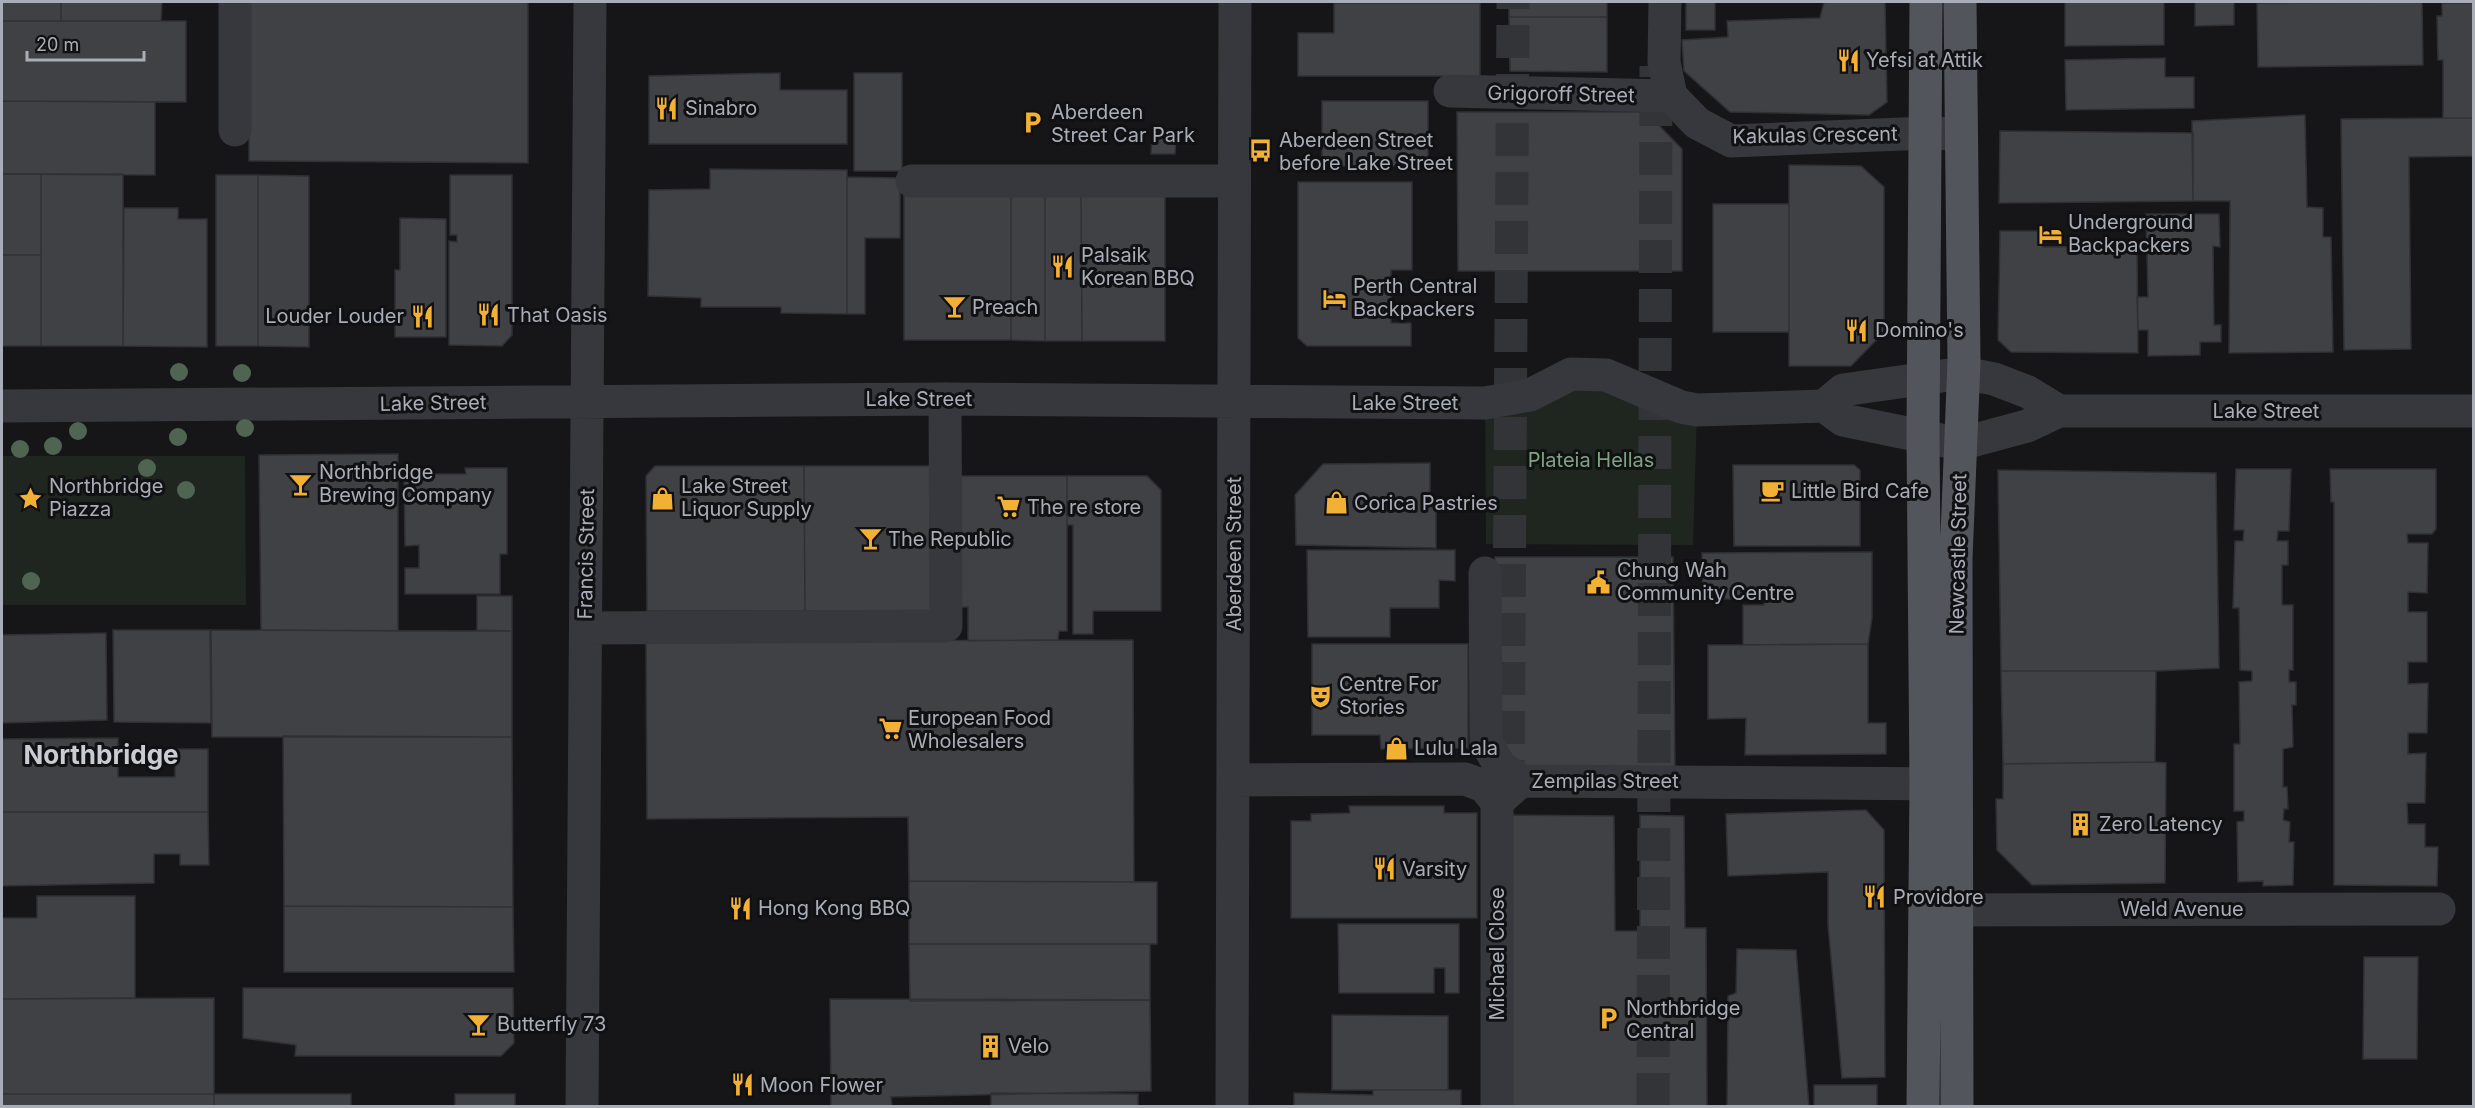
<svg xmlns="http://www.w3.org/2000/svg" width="2475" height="1108" font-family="Inter,sans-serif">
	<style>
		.green { fill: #1e261f }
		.building { fill: #404145; stroke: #303034; stroke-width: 1.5 }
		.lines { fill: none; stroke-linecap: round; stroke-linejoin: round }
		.highway-tunnel { stroke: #333438; stroke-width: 33; stroke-dasharray: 33 16; stroke-linecap: butt }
		.minor { stroke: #37383d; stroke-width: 33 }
		.major { stroke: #53555c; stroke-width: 33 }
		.tree { fill: #506452 }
		.labels { text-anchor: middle; stroke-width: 6; stroke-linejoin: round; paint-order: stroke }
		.poi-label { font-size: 20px; fill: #a8adb8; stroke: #111113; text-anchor: start }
		.street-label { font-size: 20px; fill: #a8adb8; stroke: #111113 }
		.park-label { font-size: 20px; fill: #7fa381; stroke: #111113 }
		.district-label { font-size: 26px; font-weight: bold; fill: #c9ccd4; stroke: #111113 }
	</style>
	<rect width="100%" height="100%" fill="#161618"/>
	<!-- green -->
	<path class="green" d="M1573 375 1697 410 1693 545 1486 544 1485 403Z
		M2 456H245L246 605H2Z"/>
	<!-- building -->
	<path class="building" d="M2 2H61V21H2Z
		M61 2H162L161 21H61Z
		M249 2H528V163L249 161Z
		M1509 2H1607V17H1509Z
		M1686 2H1715V30H1686Z
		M1824 2H1885L1887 102 1869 115 1730 112 1684 71 1682 40 1728 37 1727 21 1820 18Z
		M2065 2H2164V45L2065 46Z
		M2195 2H2234V25L2195 26Z
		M2422 2 2423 65 2258 67 2257 3Z
		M1334 3H1480V76H1298V33H1334Z
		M2442 3H2474V118H2443V60H2438L2437 16H2442Z
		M1509 17H1607V72L1510 71Z
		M2 21H186V102L2 101Z
		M2165 58V77H2194V108L2066 110 2065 60Z
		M780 73V90H847V144H649V76Z
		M854 73H902V171H854Z
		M2 101 155 102V175L2 174Z
		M1322 101H1428V166H1322Z
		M1457 112H1646L1682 149V271H1458Z
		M2305 115 2307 207 2323 208V237H2331L2333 352 2229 353 2230 201H2193L2192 121Z
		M2443 118H2474V156L2409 157 2411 349 2344 350 2341 119Z
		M2000 131 2193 133V201L1999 203Z
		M1152 136H1176L1175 154H1151Z
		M1789 165 1861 166 1884 187V332L1851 366H1789Z
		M710 169 847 170V314L781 313V307H701V298L648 296 649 190 710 189Z
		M2 174H41V255H2Z
		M41 174H123V346H41Z
		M216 175H258V346H216Z
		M258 175 309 176V347L258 346Z
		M450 175H512V335L502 346 449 345V241L457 242V235H450Z
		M847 177 900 178V238H865V314H847Z
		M1298 182H1412V270H1391V323H1411V346H1307L1298 338Z
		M904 190 1011 191V340H904Z
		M1011 191H1045V341L1011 340Z
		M1045 191H1081L1082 341H1045Z
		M1081 191 1165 192V341H1082Z
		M1713 204H1789V332H1713Z
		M124 208H178V219H207V347L123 346Z
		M2146 214H2219L2220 247 2213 246 2214 325H2221V342H2200V355L2148 356V330H2138L2137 297H2148Z
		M400 218 446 219V337H395V270H400Z
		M2000 231H2042L2043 247 2137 246 2138 353 2011 352 1998 340Z
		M2 255H41V346H2Z
		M398 454V631L261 630 259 455Z
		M1430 463V502H1436V548L1296 545 1295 495 1323 464Z
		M1733 465H1854L1860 470V546H1734Z
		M655 466H804L805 611H647L646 476Z
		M804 466H936V611H805Z
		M465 468H507V554H500V594H405V568H419V545L405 546 404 474H466Z
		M2236 469H2291L2289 531H2278L2277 541H2288V565H2282V605H2293V670H2289V682H2296V705H2292L2293 747 2283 749V787H2287L2288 809H2284L2283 820 2290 822 2289 842H2294L2293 885 2263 886V881L2238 882 2237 822 2244 821V811H2234V744H2240L2239 682 2252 681V671L2240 670 2239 608H2233L2235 541H2243L2244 530H2234Z
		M2330 469H2436V529L2432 534H2407L2408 543H2428L2427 593 2408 592V612H2427V662H2408V684L2428 683 2427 733H2408V754L2426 753 2425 803H2407L2408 824H2425V847H2438L2437 886 2334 885V502H2331Z
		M1998 470 2216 473 2219 668 2156 671H2001Z
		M955 476H1067V631H1059L1058 640 968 641V607H955Z
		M1067 476H1147L1161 490V611H1093V634H1073V525H1067Z
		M1307 550H1455V581L1439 580V608H1390V637H1308Z
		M1872 552V618L1868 644 1743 645V605H1764V599H1703L1702 553Z
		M1495 557H1673L1675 773 1527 774 1495 740Z
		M477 596H512V631L477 630Z
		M113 630H210L211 723 114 722Z
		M211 630 512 631V737H212Z
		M106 633 107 720 2 723V635Z
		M1133 640 1134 882 909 881 908 817 647 819 646 641Z
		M1312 644H1468V748L1381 749 1380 735H1312Z
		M1868 644V723H1886V754L1745 755 1746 718 1708 719V645Z
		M2001 671H2156L2155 762 2003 764Z
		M283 736 512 737 513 907 284 906Z
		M118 738V777H175V749H208V812H2V739Z
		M2155 762 2166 763 2165 883 2032 885 1997 850 1996 799H2003V764Z
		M1349 806H1444V813H1477V918H1291V821H1311V814L1350 813Z
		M1866 810 1884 830 1885 1077 1842 1078 1828 925V872L1728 876 1726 814Z
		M2 812H208L209 865H180V854H154V883L2 886Z
		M1508 815 1614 816 1615 931H1640V815L1684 816 1685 928H1706L1707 1106H1510Z
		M909 881 1157 882V944H909Z
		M37 896H135V998L2 999V918H37Z
		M284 906 513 907 514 972H284Z
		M1338 924H1459V993H1445V968H1434V993H1339Z
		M909 944H1150V1000L910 1001Z
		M1737 949 1796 950 1809 1106H1727L1728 996 1736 993Z
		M2364 957H2418L2417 1059H2363Z
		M243 988H513L514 1043 501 1056H295L296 1045 243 1038Z
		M214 998V1094H2V999Z
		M830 999 1150 1000 1151 1091 891 1097 892 1106H831Z
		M1332 1015 1448 1016V1090H1332Z
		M1814 1085H1877V1106H1814Z
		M1373 1090H1461V1106H1294V1093L1373 1095Z
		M991 1093 1138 1094V1106H991Z
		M2 1094H214V1106H2Z
		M214 1094H351V1106H214Z
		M455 1094H515V1106H455Z"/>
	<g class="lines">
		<!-- highway-tunnel -->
		<path class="highway-tunnel" d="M1508 793 1513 2
			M1653 1106 1656 66"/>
		<!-- minor -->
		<path class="minor" d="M235 2V130
			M1665 2 1664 62 1671 96 1697 123 1731 141 1927 133 1961 134
			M1450 91 1671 96
			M912 181H1234
			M2 406 945 399 1485 403 1530 395 1571 374 1606 375 1681 407 1697 410 1824 406 1843 420 1960 444 2027 426 2059 411H2474
			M1824 406 1843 390 1963 373 1994 379 2028 392 2059 411
			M1485 573 1486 742 1500 766 1521 781
			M586 628 946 626 945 399
			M1233 780 1465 779 1484 786 1497 802 1521 781 1953 784
			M1929 910 2439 909
			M582 1106 590 2
			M1232 1106 1235 2
			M1497 1106V802"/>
		<!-- major -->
		<path class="major" d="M1923 1106 1926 784 1923 436 1926 2
			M1957 1106 1956 559 1964 362 1960 2"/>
	</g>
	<!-- trees -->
	<g class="tree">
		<circle cx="179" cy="372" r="9"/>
		<circle cx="242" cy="373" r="9"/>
		<circle cx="245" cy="428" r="9"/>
		<circle cx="78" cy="431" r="9"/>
		<circle cx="178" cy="437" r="9"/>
		<circle cx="53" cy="446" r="9"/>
		<circle cx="20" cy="449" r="9"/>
		<circle cx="147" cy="468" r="9"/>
		<circle cx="186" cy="490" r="9"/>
		<circle cx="31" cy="581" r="9"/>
	</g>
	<!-- icons -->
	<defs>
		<symbol id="restaurant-bare" viewBox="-9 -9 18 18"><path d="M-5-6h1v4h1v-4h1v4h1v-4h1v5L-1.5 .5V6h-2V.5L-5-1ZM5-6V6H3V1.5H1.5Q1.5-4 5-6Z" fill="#f2b134" stroke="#111113" stroke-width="2.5" paint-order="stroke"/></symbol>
		<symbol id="parking-bare" viewBox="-9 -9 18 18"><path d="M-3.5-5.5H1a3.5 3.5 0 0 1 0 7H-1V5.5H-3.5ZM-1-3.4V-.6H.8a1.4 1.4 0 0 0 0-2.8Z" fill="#f2b134" stroke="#111113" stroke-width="2.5" paint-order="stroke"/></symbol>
		<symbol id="bus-bare" viewBox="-9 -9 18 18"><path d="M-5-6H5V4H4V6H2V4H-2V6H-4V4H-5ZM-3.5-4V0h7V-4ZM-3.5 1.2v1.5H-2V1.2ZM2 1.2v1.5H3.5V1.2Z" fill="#f2b134" stroke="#111113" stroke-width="2.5" paint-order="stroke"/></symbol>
		<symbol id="hotel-bare" viewBox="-9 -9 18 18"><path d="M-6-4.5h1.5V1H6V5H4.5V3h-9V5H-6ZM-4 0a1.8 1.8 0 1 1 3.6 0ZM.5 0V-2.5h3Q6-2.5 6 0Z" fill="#f2b134" stroke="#111113" stroke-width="2.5" paint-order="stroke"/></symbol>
		<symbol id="bar-bare" viewBox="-9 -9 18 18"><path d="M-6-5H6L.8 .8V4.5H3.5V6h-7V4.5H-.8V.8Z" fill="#f2b134" stroke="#111113" stroke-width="2.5" paint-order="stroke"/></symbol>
		<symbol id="cafe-bare" viewBox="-9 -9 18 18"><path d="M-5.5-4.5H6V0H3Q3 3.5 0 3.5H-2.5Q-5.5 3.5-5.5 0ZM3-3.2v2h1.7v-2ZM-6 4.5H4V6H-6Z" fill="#f2b134" stroke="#111113" stroke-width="2.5" paint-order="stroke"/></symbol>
		<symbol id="sight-bare" viewBox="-9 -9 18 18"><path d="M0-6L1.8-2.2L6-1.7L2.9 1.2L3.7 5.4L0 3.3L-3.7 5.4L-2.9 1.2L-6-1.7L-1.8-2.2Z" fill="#f2b134" stroke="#111113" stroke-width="2.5" paint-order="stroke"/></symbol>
		<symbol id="shop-bare" viewBox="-9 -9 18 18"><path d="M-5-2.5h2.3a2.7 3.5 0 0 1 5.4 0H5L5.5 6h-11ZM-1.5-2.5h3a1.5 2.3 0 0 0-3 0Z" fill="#f2b134" stroke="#111113" stroke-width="2.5" paint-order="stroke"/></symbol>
		<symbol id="supermarket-bare" viewBox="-9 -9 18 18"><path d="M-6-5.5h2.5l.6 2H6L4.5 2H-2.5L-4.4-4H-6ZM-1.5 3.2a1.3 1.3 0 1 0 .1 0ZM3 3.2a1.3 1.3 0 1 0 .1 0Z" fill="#f2b134" stroke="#111113" stroke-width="2.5" paint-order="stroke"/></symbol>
		<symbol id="civic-bare" viewBox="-9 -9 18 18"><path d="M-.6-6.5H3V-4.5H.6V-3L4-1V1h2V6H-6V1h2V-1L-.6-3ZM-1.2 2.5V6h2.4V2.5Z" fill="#f2b134" stroke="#111113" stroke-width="2.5" paint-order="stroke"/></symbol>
		<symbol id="theatre-bare" viewBox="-9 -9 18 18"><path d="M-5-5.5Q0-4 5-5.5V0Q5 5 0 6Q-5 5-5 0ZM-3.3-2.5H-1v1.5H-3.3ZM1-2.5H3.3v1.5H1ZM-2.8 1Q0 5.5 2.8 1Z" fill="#f2b134" stroke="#111113" stroke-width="2.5" paint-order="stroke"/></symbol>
		<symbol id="building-bare" viewBox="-9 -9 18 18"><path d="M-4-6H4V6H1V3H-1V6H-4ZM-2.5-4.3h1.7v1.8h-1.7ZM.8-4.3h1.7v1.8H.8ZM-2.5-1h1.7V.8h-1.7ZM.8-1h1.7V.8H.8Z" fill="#f2b134" stroke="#111113" stroke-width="2.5" paint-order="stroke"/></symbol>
	</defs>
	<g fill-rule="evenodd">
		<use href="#restaurant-bare" x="1832" y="44" width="33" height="33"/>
		<use href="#restaurant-bare" x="650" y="92" width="33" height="33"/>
		<use href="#parking-bare" x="1016" y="106" width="33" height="33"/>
		<use href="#bus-bare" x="1244" y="134" width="33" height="33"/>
		<use href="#hotel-bare" x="2034" y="218" width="33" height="33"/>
		<use href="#restaurant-bare" x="1046" y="250" width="33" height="33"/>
		<use href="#hotel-bare" x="1318" y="282" width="33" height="33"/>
		<use href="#bar-bare" x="938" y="290" width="33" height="33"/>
		<use href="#restaurant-bare" x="472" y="298" width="33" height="33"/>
		<use href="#restaurant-bare" x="406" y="300" width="33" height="33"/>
		<use href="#restaurant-bare" x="1840" y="314" width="33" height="33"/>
		<use href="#bar-bare" x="284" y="468" width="33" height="33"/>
		<use href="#cafe-bare" x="1756" y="474" width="33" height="33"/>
		<use href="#sight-bare" x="14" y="482" width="33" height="33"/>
		<use href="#shop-bare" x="646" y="482" width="33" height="33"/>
		<use href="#shop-bare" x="1320" y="486" width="33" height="33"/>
		<use href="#supermarket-bare" x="992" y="490" width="33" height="33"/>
		<use href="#bar-bare" x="854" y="522" width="33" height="33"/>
		<use href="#civic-bare" x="1582" y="566" width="33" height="33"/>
		<use href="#theatre-bare" x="1304" y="680" width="33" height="33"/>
		<use href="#supermarket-bare" x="874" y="712" width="33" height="33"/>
		<use href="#shop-bare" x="1380" y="732" width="33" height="33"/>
		<use href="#building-bare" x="2064" y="808" width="33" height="33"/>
		<use href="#restaurant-bare" x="1368" y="852" width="33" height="33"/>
		<use href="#restaurant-bare" x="1858" y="880" width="33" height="33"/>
		<use href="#restaurant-bare" x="724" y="892" width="33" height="33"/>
		<use href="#parking-bare" x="1592" y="1002" width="33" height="33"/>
		<use href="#bar-bare" x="462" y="1008" width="33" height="33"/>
		<use href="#building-bare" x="974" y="1030" width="33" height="33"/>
		<use href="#restaurant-bare" x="726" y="1068" width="33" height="33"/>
	</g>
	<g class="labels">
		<!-- poi labels -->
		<g class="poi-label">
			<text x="1866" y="67">Yefsi at Attik</text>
			<text x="685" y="115">Sinabro</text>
			<text x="1051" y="119">Aberdeen<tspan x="1051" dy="23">Street Car Park</tspan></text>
			<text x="1279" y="147">Aberdeen Street<tspan x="1279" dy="23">before Lake Street</tspan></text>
			<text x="2068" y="229">Underground<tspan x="2068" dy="23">Backpackers</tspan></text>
			<text x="1081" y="262">Palsaik<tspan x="1081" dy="23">Korean BBQ</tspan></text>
			<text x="1353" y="293">Perth Central<tspan x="1353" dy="23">Backpackers</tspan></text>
			<text x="972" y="314">Preach</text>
			<text x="507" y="322">That Oasis</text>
			<text x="404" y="323" text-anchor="end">Louder Louder</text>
			<text x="1875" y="337">Domino's</text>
			<text x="319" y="479">Northbridge<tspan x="319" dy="23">Brewing Company</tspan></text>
			<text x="49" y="493">Northbridge<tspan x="49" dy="23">Piazza</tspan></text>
			<text x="681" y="493">Lake Street<tspan x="681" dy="23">Liquor Supply</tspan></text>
			<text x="1791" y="498">Little Bird Cafe</text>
			<text x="1354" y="510">Corica Pastries</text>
			<text x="1027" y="514">The re store</text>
			<text x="888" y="546">The Republic</text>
			<text x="1617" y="577">Chung Wah<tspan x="1617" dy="23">Community Centre</tspan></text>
			<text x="1339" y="691">Centre For<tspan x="1339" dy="23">Stories</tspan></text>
			<text x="908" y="725">European Food<tspan x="908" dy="23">Wholesalers</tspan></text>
			<text x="1414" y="755">Lulu Lala</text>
			<text x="2099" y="831">Zero Latency</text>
			<text x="1402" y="876">Varsity</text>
			<text x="1893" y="904">Providore</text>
			<text x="758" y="915">Hong Kong BBQ</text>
			<text x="1626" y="1015">Northbridge<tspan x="1626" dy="23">Central</tspan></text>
			<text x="497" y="1031">Butterfly 73</text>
			<text x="1008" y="1053">Velo</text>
			<text x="760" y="1092">Moon Flower</text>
		</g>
		<!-- street labels -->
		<g class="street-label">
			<text transform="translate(1561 94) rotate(1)" y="7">Grigoroff Street</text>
			<text transform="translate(1815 135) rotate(-1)" y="7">Kakulas Crescent</text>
			<text x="919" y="406">Lake Street</text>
			<text transform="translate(433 403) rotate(-1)" y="7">Lake Street</text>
			<text x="1405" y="410">Lake Street</text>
			<text x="2266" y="418">Lake Street</text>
			<text transform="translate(586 554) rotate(-89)" y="7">Francis Street</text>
			<text transform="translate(1234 554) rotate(-90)" y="7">Aberdeen Street</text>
			<text transform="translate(1958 554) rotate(-89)" y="7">Newcastle Street</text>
			<text x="1605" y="788">Zempilas Street</text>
			<text x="2182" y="916">Weld Avenue</text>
			<text transform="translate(1497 954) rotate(-90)" y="7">Michael Close</text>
		</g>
		<!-- park labels -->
		<g class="park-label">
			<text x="1591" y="467">Plateia Hellas</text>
		</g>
		<!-- district labels -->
		<g class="district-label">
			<text x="101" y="764">Northbridge</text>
		</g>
	</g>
	<!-- border -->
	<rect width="2475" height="1108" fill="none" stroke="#a8adb8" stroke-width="6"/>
	<!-- scale -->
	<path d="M27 51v9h117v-9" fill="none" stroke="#a8adb8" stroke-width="3"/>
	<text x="36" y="51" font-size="18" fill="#a8adb8" stroke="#111113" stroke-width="4.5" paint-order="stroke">20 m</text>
</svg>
